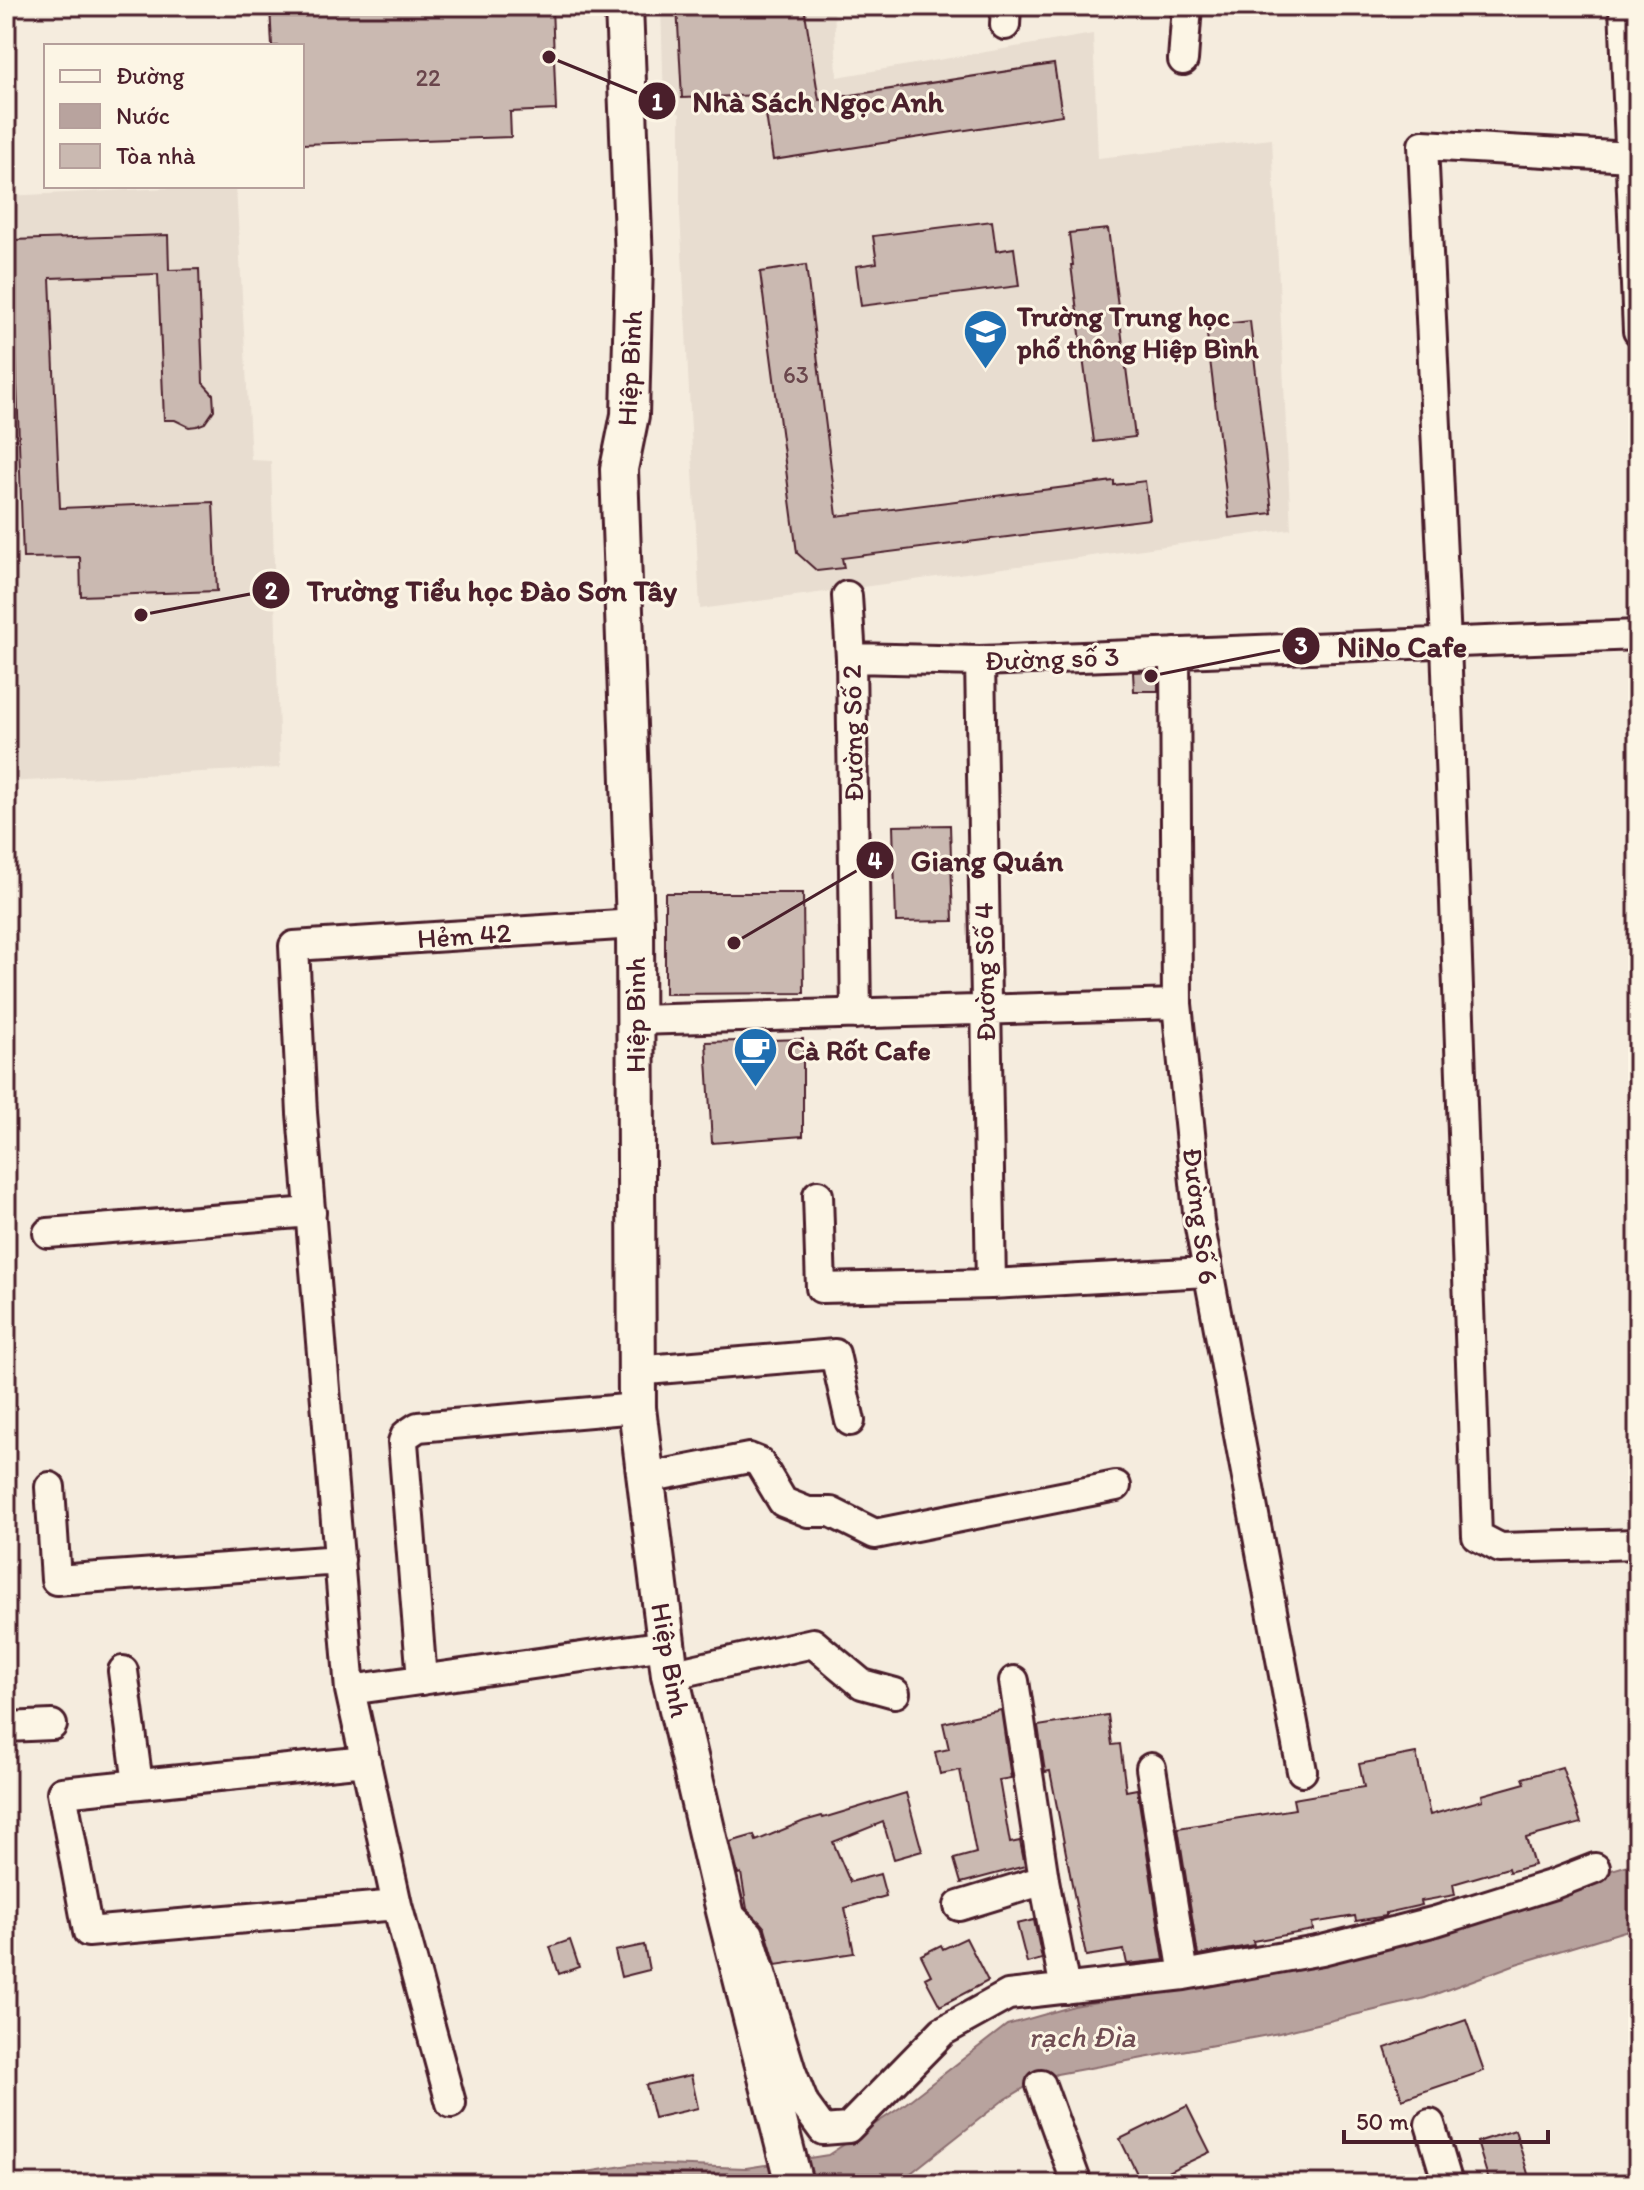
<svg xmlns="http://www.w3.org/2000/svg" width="1644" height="2190" font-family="Itim,sans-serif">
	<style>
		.built { fill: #e8ddd0 }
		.water { fill: #b8a39e; stroke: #8c6e70; stroke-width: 2 }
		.building { fill: #cab9b1; stroke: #4a1f2b; stroke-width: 2 }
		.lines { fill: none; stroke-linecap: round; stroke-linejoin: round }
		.minor-casing { stroke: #4a1f2b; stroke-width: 34 }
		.major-casing { stroke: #4a1f2b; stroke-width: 42 }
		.minor { stroke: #fcf5e5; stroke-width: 28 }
		.major { stroke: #fcf5e5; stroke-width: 36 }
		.labels { text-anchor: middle; stroke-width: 6; stroke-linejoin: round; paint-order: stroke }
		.number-label { font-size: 24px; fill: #6a464c }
		.poi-label { font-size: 28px; font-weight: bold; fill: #4a1f2b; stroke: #fcf5e5; text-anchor: start }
		.street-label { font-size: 28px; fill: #4a1f2b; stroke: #fcf5e5 }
		.water-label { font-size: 30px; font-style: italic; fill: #704d53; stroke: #fcf5e5 }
		.leader { fill: none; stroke: #4a1f2b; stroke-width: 3 }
		.callout-dot { fill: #4a1f2b; stroke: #fcf5e5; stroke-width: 3 }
		.mark-label { font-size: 24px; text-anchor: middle; font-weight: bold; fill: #fff }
		.callout-label { font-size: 30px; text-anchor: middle; font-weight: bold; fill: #4a1f2b; stroke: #fcf5e5; stroke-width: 6; stroke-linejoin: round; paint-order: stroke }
	</style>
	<rect width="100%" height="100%" fill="#f5ecde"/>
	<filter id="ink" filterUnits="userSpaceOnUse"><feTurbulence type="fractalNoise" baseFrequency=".0125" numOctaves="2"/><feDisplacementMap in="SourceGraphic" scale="16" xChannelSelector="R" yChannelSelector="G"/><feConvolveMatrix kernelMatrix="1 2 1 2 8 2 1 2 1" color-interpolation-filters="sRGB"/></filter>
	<g filter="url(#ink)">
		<!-- built -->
		<path class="built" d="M661 6H834L837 77 1093 34 1098 158 1272 139 1291 529 700 609 680 213V114L664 103Z
			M208 186H236L251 460 271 461 280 768 6 782V196Z"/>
		<!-- water -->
		<path class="water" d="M1638 1862V1927L1516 1964 1425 1998 1279 2033 1057 2074 1029 2085 1001 2102 897 2184H515L635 2164 746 2168 828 2155 901 2107 1007 2025 1074 2006 1281 1970Z"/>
		<!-- building -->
		<path class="building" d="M270 6H552L556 110 510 112 511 137 302 144V46H272Z
			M677 6H804L819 100 1054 64 1062 115 773 160 763 95 682 98Z
			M992 221 996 251 1014 248 1019 286 861 306 856 266 877 263 873 236Z
			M1108 229 1135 437 1094 442 1071 265H1073L1069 233Z
			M168 235 169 270 199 269 203 383 213 394 214 410 205 423 197 426 189 427 175 420H164L158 274 50 278 60 508 213 502 217 591 81 596 80 557 23 558 12 240Z
			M806 265 837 516 1114 481V485L1145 481 1150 519 842 558 844 568 817 571 797 553 760 272Z
			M1250 321 1272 513 1229 518 1206 326Z
			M1158 671V691H1134L1133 672Z
			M950 825 953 921 896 922 893 826Z
			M665 893H803L804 993 665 994Z
			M803 1039V1136L712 1143 706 1042Z
			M1001 1710 1011 1778 999 1780 1010 1843 1020 1841 1025 1866 961 1883 954 1859 976 1853 960 1770 940 1774 935 1752 949 1749 943 1723Z
			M1108 1715 1112 1745 1120 1744 1126 1791 1137 1789 1164 1960 1127 1964 1124 1950 1086 1956 1050 1771 1045 1772 1038 1726Z
			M1416 1753 1430 1815 1483 1800 1482 1795 1525 1783 1523 1778 1562 1767 1581 1823 1526 1838 1534 1865 1509 1872 1508 1868 1453 1884 1455 1895 1421 1901 1422 1905 1386 1913V1916L1356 1921 1355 1916 1312 1923 1313 1930 1253 1941 1254 1945 1198 1955 1178 1828 1295 1809 1293 1799 1364 1787 1359 1764Z
			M906 1793 922 1851 894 1859 883 1822 833 1842 850 1882 880 1874 886 1896 845 1908 854 1953 776 1965 765 1928 747 1909 741 1873 738 1874 730 1842 754 1835 756 1841 804 1821 822 1816 823 1818Z
			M1034 1920 1042 1959 1027 1963 1017 1924Z
			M966 1938 988 1981 940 2006 925 1978 931 1975 921 1955 941 1945 943 1949Z
			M570 1940 579 1967 559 1974 550 1947Z
			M644 1945 649 1970 621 1977 615 1951Z
			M1466 2020 1484 2071 1402 2099 1385 2048Z
			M691 2075 698 2108 654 2118 646 2085Z
			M1187 2106 1210 2152 1142 2184 1120 2139Z
			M1515 2130 1531 2184H1490L1477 2142Z"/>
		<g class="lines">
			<defs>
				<path id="minor" d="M1624 6 1638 331
					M1005 25 1006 6
					M1183 60 1187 6
					M1631 157 1423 145 1446 643 1477 1536 1500 1548 1638 1544
					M847 596 851 658 856 1014
					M1175 653 1177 1004 1199 1222 1302 1771
					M851 658 980 661 1638 635
					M980 661 991 1284
					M636 1020 1177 1004
					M818 1195 821 1288 991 1284 1206 1272
					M48 1233 311 1212
					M635 1371 835 1354 850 1421
					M646 1478 749 1458 759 1462 783 1502 808 1512H831L875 1534 1116 1486
					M50 1487 56 1580 340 1560
					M123 1671 138 1784
					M670 1675 813 1643 862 1684 895 1693
					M422 1680 403 1442 406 1435 418 1427 637 1408
					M1014 1681 1044 1880 1065 1989
					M350 1690 666 1645
					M6 1727 52 1725
					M366 1761 62 1792 88 1932 397 1905
					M1151 1768 1184 1975
					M959 1906 1044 1880
					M725 1911 749 1934 791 2071 804 2104 823 2130 848 2128 943 2031 1008 1995 1184 1975 1322 1950 1436 1921 1554 1884 1595 1868
					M1041 2085 1077 2184
					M451 2103 397 1905 350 1690 302 1113 294 946 635 924
					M1430 2124 1448 2184"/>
				<path id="major" d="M624 6 634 262 630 415 619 469 635 924 637 1408 670 1675 725 1911 794 2184"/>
			</defs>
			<!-- minor casing -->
			<use href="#minor" class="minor-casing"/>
			<!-- major casing -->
			<use href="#major" class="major-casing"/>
			<!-- minor -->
			<use href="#minor" class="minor"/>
			<!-- major -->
			<use href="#major" class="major"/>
		</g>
	</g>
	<!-- icons -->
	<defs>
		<symbol id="school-pin" viewBox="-11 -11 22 30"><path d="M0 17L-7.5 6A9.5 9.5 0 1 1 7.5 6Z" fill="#1f6fb2" stroke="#fcf5e5"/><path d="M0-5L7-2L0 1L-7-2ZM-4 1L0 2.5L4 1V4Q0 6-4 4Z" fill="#fff"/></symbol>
		<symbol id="cafe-pin" viewBox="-11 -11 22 30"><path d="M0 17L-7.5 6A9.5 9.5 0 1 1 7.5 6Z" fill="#1f6fb2" stroke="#fcf5e5"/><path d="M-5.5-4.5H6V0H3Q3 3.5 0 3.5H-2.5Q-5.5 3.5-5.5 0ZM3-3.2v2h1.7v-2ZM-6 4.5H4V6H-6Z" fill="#fff"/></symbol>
	</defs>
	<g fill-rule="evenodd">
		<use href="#school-pin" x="960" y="306" width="51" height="69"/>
		<use href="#cafe-pin" x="730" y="1024" width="51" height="69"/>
	</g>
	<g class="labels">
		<!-- number labels -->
		<g class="number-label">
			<text x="428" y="86">22</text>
			<text x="796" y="383">63</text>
		</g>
		<!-- poi labels -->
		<g class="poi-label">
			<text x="1017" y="326">Trường Trung học<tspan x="1017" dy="32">phổ thông Hiệp Bình</tspan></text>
			<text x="787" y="1060">Cà Rốt Cafe</text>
		</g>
		<!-- street labels -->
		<g class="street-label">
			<text transform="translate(629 368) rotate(-87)" y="10">Hiệp Bình</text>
			<text transform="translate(1052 658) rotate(-2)" y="10">Đường số 3</text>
			<text transform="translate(852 733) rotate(-91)" y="10">Đường Số 2</text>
			<text transform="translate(464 935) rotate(-4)" y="10">Hẻm 42</text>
			<text transform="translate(984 972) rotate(-91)" y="10">Đường Số 4</text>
			<text transform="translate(635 1015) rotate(-90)" y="10">Hiệp Bình</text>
			<text transform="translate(1201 1216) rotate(83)" y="10">Đường Số 6</text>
			<text transform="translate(671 1660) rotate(80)" y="10">Hiệp Bình</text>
		</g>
		<!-- water labels -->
		<g class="water-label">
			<text x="1082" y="2047">rạch Đìa</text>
		</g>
	</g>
	<!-- callouts -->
	<path class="leader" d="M549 57L657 101M141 615L271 590M1151 676L1301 646M734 943L875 860"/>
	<g class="callout-dot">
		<circle cx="549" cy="57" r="8"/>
		<circle cx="141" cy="615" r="8"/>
		<circle cx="1151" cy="676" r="8"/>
		<circle cx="734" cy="943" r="8"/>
		<circle cx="657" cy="101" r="20"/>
		<circle cx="271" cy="590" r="20"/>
		<circle cx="1301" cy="646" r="20"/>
		<circle cx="875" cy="860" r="20"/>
	</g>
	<g class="mark-label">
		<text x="657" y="110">1</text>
		<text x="271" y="599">2</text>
		<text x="1301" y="654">3</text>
		<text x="875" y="869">4</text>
	</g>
	<g class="callout-label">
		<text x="818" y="112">Nhà Sách Ngọc Anh</text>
		<text x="492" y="601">Trường Tiểu học Đào Sơn Tây</text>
		<text x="1402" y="657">NiNo Cafe</text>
		<text x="987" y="871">Giang Quán</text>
	</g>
	<!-- margin -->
	<rect width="1644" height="2190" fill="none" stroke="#fcf5e5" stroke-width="32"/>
	<rect x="16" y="16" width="1612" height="2158" fill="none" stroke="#4a1f2b" stroke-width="3" filter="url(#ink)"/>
	<!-- legend -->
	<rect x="44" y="44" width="260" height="144" fill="#fcf5e5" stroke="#b59f9b" stroke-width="2"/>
	<rect x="60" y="70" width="40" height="12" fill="#fcf5e5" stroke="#b59f9b" stroke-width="2"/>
	<text x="116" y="84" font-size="24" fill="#4a1f2b">Đường</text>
	<rect x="60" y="104" width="40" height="24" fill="#b8a39e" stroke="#b59f9b" stroke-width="2"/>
	<text x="116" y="124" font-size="24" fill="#4a1f2b">Nước</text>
	<rect x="60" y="144" width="40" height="24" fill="#cab9b1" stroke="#b59f9b" stroke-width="2"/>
	<text x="116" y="164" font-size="24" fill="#4a1f2b">Tòa nhà</text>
	<!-- scale -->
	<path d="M1344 2130v12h204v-12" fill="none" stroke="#4a1f2b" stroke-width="4"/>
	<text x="1356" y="2130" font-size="24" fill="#4a1f2b" stroke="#fcf5e5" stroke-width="6" paint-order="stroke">50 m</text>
</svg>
